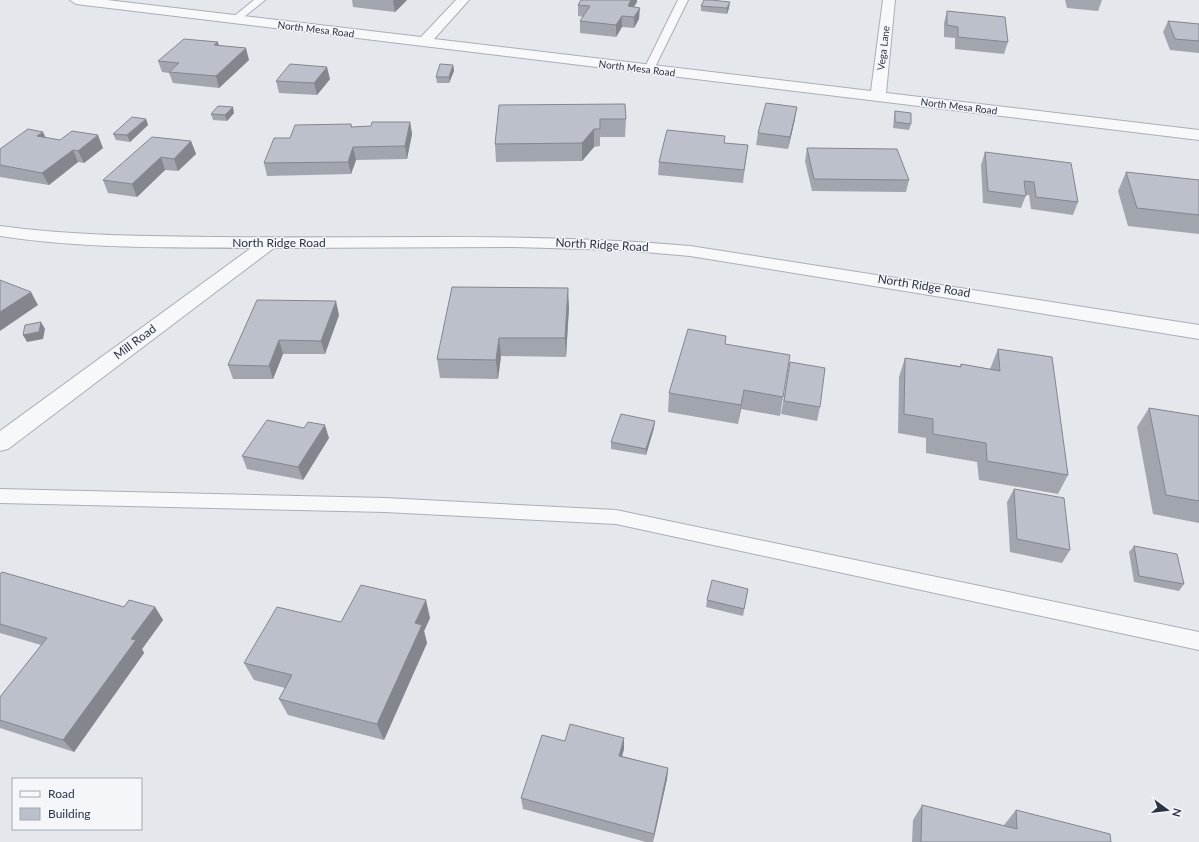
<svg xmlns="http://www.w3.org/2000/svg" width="1199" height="842" font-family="Lato,sans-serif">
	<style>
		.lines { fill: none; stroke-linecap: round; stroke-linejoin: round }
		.lane-casing { stroke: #a9aeb7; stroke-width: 2 }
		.street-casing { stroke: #a9aeb7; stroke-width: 2 }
		.lane { fill: #f7f8fa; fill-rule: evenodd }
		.street { fill: #f7f8fa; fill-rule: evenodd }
		.wall { fill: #a1a5ae }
		.shaded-wall { fill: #83868d }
		.building { fill: #bbc0ca; stroke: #83868d }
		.labels { text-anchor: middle; stroke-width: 3; stroke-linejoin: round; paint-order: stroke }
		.far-street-label { font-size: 10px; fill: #2b3445; stroke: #f4f6f9 }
		.street-label { font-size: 12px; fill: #2b3445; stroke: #f4f6f9 }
	</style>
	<rect width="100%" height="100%" fill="#e4e7ec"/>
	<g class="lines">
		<defs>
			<path id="lane" d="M254 0H265L239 21H233L231 19 233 17Z
				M678 0H688L654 69 649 72 645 71 644 69Z
				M0 489 385 498 616 510 1199 632V650L616 524 385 512 0 503Z"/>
			<path id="street" d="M70 0H107L421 37 456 0H469L434 39 871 91 883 0H895L886 93 1199 130V140L76 4Z
				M0 226C72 236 145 236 218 237 376 239 533 232 690 246L1199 325V339L690 256 622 250 513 247 274 248 8 449 0 451V431L251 248C168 247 83 249 0 236Z"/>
		</defs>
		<!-- lane casing -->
		<use href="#lane" class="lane-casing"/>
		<!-- street casing -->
		<use href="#street" class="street-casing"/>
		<!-- lane -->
		<use href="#lane" class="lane"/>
		<!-- street -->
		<use href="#street" class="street"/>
	</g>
	<!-- wall -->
	<path class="wall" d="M352 0H407L395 12 353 7Z
		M581 0H637V2L634 7 639 19 634 28 622 27 616 37 580 33V21L583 17 578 16V5Z
		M1065 0H1102L1098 11 1067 8Z
		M701 6 729 8 727 14 701 11Z
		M947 11 1008 42 1004 54 955 49V38L944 37V23Z
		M1168 21 1199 24V53L1170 50 1163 32Z
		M219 45 249 60 219 88 173 83 169 73 162 72 158 61Z
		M453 65 454 71 449 83H437L436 77Z
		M330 79 317 95 279 93 276 81Z
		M625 104 626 119 625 137H600V146L594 147 582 161 496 162 495 144Z
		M895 111 911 124 909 130 893 128 894 117Z
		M234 113 227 121 213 120 211 114Z
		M146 119 148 125 130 142 116 140 113 134Z
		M795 119 788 149 756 145 758 133Z
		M410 122 412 134 407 159 356 160 351 174 267 176 264 163 290 138 351 124 352 127 371 126Z
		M46 138 103 148 84 163 78 162 49 185 0 177V149Z
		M191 141 196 154 178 171 165 170 137 197 108 193 103 180Z
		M748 145 743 183 658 175 659 162Z
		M807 148 909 180 906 192 812 191 805 161Z
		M985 152 1078 202 1073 215 1031 209 1029 195H1026L1021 208 983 203 981 165Z
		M1126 172 1199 180V234L1128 226 1118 191Z
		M257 300 339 315 325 354H283L273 379H233L228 365Z
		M569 307 566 357 501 356 498 379 440 378 437 359Z
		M726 336 725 344 783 397 780 416 741 409 738 424 668 412 669 393Z
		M998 349 1068 475 1058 494 979 480 977 462 926 453V438L898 433 899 377 905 358 960 366 961 364 990 369Z
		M790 362 820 407 817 421 781 414Z
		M1149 408 1199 416V523L1153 514 1137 427Z
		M654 428 646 455 611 449V442Z
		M329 438 303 480 247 469 242 456Z
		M1014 489 1070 550 1062 563 1010 552 1007 502Z
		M1134 546 1184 584 1179 591 1134 582 1129 552Z
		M0 574 124 607H155L163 620 142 649 144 653 74 752 0 728V697L41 645 0 633Z
		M748 589 743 616 706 607 707 600Z
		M430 618 424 631 427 643 384 740 288 715 279 699 285 688 254 680 244 663 341 622Z
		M624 738V749L622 756 668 768 667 779 653 842H646L523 809 521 798 565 741Z
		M922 805 1004 826V825L1016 810 1111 842H912L913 820Z"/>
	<!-- shaded-wall -->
	<path class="shaded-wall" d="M394 0H407L395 12 393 1Z
		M631 0H637V2L628 16V6Z
		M730 2 729 8 727 14V8Z
		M640 8 639 19 634 28V17Z
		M622 16V27L616 37V25Z
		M218 42 221 53 214 45Z
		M246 48 249 60 219 88 216 76Z
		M453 65 454 71 449 83V77Z
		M327 67 330 79 317 95 314 83Z
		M233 107 234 113 227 121 225 115Z
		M797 107 795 119 788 149 790 137Z
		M146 119 148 125 130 142 127 135Z
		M410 122 412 134 407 159 405 146Z
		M594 129V147L582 161V143Z
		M43 132 49 144 37 136Z
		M98 135 103 148 84 163 78 151Z
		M191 141 196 154 178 171 174 159Z
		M353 147 356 160 351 174 348 162Z
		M73 150 78 162 49 185 42 173Z
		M161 157 165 170 137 197 132 184Z
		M568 288 569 307 566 357 565 338Z
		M31 292 38 305 0 331V312Z
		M336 301 339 315 325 354 321 341Z
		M41 322 45 329 43 339 27 342 23 335Z
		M499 338 501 356 498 379 496 360Z
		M279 340 283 354 273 379 269 366Z
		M744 390 741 409 738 424 741 405Z
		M655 421 654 428 646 455V449Z
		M325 425 329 438 303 480 298 467Z
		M426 600 430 618 424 631 427 643 384 740 377 724 415 623Z
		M155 607 163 620 142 649 144 653 74 752 63 740 131 639Z
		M624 738V749L619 767V756Z
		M668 768 667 779 653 842 654 834Z"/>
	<!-- building -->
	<path class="building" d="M581 0H631L628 6 640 8 634 17 622 16 616 25 580 21 590 6 578 5Z
		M704 0H711L730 2 727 8 701 6Z
		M947 11 1005 17 1008 42 958 37V27L947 25Z
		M1168 21 1199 24V41L1175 39Z
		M184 39 218 42 214 45 246 48 216 76 169 72 179 63 158 61Z
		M290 64 327 67 314 83 276 81Z
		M440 64 453 65 449 77H436Z
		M766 103 797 107 790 137 758 133Z
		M625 104 626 119H600V129H594L582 143 495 144 499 105Z
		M218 106 233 107 225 115 211 114Z
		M895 111 911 113V124L895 122Z
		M132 117 146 119 127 135 113 134Z
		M372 122H410L405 146 353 147 348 162 264 163 274 138H290L295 125 351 124V127L371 126Z
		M28 129 43 132 37 136 60 140 72 131 98 135 78 151 73 150 42 173 0 165V149Z
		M667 130 725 136 724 143 748 145 744 170 659 162Z
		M152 137 191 141 174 159 161 157 132 184 103 180Z
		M807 148 897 149 909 180 814 179Z
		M985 152 1071 163 1078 202 1036 197 1034 182 1024 181 1026 196 988 191Z
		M1126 172 1199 180V215L1137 208Z
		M0 280 31 292 0 312Z
		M452 287 568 288 565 338H499L496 360 437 359Z
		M257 300 336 301 321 341 279 340 269 366 228 365Z
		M41 322 39 332 23 335 25 325Z
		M688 329 726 336 725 344 790 355 783 397 744 390 741 405 669 393Z
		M998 349 1052 357 1068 475 987 461 986 443 933 434V419L904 414 905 358 961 367V364L1000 371Z
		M790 362 825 368 820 407 784 401Z
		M1149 408 1199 416V501L1166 495Z
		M621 414 655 421 646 449 611 442Z
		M267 420 304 428 308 422 325 425 298 467 242 456Z
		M1014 489 1064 498 1070 550 1017 539Z
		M1134 546 1177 554 1184 584 1139 576Z
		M2 572 124 607 129 600 155 607 131 639 136 640 63 740 0 720V697L47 638 0 624V574Z
		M712 580 748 589 744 609 707 600Z
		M361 585 426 600 415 623 422 625 377 724 279 699 292 675 244 663 277 607 341 622Z
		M570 724 624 738 619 756 668 768 654 834 521 798 542 735 565 741Z
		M922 805 1017 829 1016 810 1110 834 1111 842H921Z"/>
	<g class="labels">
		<!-- far-street labels -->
		<g class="far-street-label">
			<text transform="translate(316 29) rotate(7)" y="4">North Mesa Road</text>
			<text transform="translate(883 48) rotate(-83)" y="4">Vega Lane</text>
			<text transform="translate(637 68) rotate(7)" y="4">North Mesa Road</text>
			<text transform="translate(959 106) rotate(7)" y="4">North Mesa Road</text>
		</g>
		<!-- street labels -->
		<g class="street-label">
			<text x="279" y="247">North Ridge Road</text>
			<text transform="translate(602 245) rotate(3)" y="4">North Ridge Road</text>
			<text transform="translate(924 286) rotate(9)" y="4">North Ridge Road</text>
			<text transform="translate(135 342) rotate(-37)" y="4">Mill Road</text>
		</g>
	</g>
	<!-- legend -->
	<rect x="12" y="778" width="130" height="52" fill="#f4f6f9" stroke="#a4a8b1"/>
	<rect x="20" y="791" width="20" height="6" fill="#f7f8fa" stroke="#a4a8b1"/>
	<text x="48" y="798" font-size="12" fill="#2b3445">Road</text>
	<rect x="20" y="808" width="20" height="12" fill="#bbc0ca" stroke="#a4a8b1"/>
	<text x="48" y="818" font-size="12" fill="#2b3445">Building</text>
	<!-- north arrow -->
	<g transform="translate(1167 810) rotate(105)" stroke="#f4f6f9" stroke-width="3" paint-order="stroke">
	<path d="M0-3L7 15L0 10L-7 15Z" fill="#2b3445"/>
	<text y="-6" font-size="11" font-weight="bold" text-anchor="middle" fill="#2b3445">N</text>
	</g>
</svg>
